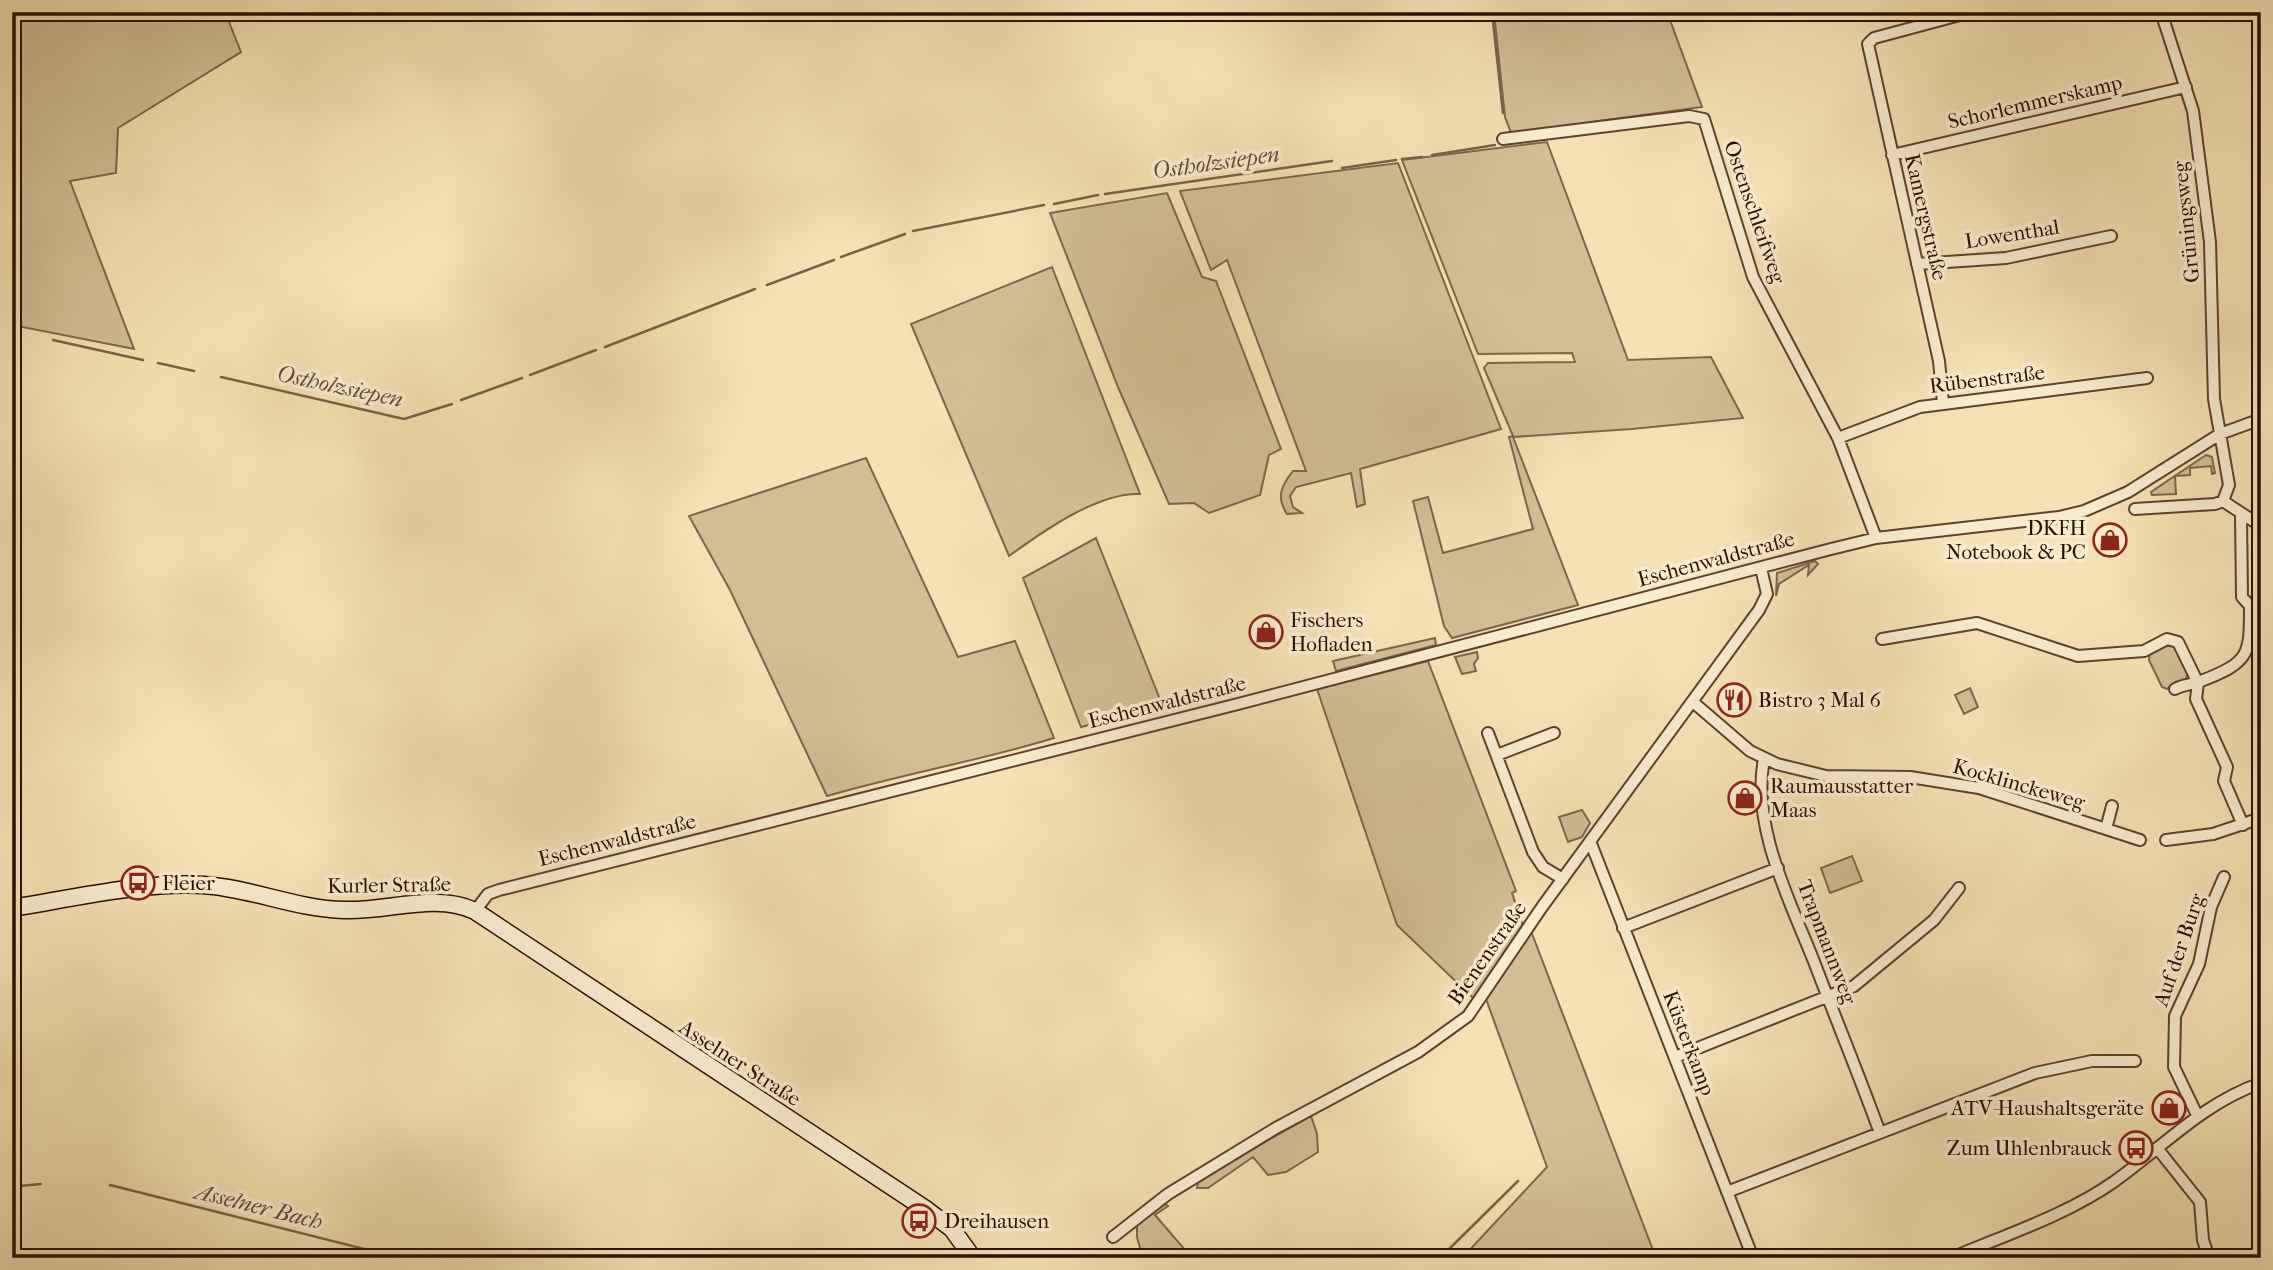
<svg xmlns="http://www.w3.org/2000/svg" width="2273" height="1270" font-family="'IM FELL French Canon',serif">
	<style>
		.green { fill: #d2be96; stroke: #7e664c; stroke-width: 2 }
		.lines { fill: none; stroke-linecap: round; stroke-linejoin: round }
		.stream { stroke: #7a6248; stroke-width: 2.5 }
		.street-casing { stroke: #5d422e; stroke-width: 14 }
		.secondary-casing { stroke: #2a0d02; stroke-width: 19 }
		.street { stroke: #f8ecce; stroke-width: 10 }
		.secondary { stroke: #f8ecce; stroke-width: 16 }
		.labels { text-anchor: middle; stroke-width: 7; stroke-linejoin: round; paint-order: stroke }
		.street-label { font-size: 21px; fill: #2a0d02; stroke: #f8ecce }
		.poi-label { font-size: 21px; fill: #2a0d02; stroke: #f8ecce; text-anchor: start }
		.water-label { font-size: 23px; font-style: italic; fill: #664c37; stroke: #f8ecce }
	</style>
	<rect width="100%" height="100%" fill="#f5e2b4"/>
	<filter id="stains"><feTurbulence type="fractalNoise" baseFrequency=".00286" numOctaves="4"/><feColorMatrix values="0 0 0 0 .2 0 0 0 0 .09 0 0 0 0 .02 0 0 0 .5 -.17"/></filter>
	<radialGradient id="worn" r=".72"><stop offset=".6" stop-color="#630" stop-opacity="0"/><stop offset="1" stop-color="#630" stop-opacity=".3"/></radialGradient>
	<!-- green -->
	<path class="green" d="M12 12H225L241 52 118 128 116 173 70 181 134 349 12 325Z
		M1494 12H1667L1702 107 1511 133 1505 117Z
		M1547 142 1628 360 1711 357 1743 418 1632 429 1513 437 1578 605 1452 638 1444 626 1413 501 1428 497 1443 553 1533 529 1509 437 1513 436 1484 368 1488 363 1575 362 1572 353 1478 354 1402 160Z
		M1398 163 1501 429 1360 469 1365 504 1357 507 1351 473 1296 487 1290 496 1293 507 1302 513 1287 514C1276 497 1281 486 1293 471H1306L1227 260 1211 270 1180 191Z
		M1167 193 1202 277 1216 281 1281 449 1269 455 1260 495 1209 513 1194 503 1169 504 1118 387 1050 213Z
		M1052 267 1140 494C1098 492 1042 532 1009 556L911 324Z
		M2206 455 2212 457 2215 473 2212 474 2211 466 2190 468V475L2175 476 2176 494 2152 495 2151 492Z
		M866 458 958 657 1015 641 1054 738C979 761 902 774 827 796L730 590 689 516Z
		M1096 538 1163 707 1081 727 1023 578Z
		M1815 561 1818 564 1808 575 1809 565 1779 584 1776 596 1777 573Z
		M1435 638 1436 645 1336 671 1333 661Z
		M2166 643 2175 645 2188 669 2186 680 2167 689 2162 687 2149 660 2150 652Z
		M1477 652 1478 658 1474 664 1476 671 1462 674 1455 657Z
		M1428 661 1516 891 1512 893 1523 926 1473 998 1397 925 1317 689Z
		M1970 688 1978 707 1964 714 1955 695Z
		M1582 810 1590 823 1582 837 1568 842 1559 817Z
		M1852 856 1862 881 1830 893 1821 868Z
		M1531 931 1656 1258H1462L1547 1167 1486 999Z
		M1311 1116 1317 1134 1318 1152 1286 1172 1268 1175 1253 1157 1208 1188H1197L1199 1179Z
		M1165 1204 1168 1206 1155 1215 1192 1258H1143L1137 1237V1224L1160 1205Z"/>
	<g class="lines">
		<!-- stream -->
		<path class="stream" d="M1492 12 1503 113
			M1432 155 1495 145
			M1402 159 1422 157
			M1342 168 1396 160
			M1105 194 1332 161
			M1054 204 1098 195
			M913 231 1044 205
			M841 257 905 234
			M767 285 834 260
			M12 333H17
			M53 340 143 360
			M605 347 755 289
			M158 363 194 371
			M530 375 596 350
			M221 377 404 419 452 404
			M461 400 522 378
			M110 1185 400 1258
			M20 1186 41 1184
			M12 1187 13 1186
			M1440 1258 1518 1181"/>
		<defs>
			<path id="street" d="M1503 139 1689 116 1704 119 1753 277 1838 438 1876 538
				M1892 155 2186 87
				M1917 264 2006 258 2111 236
				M1943 403 1939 361 1868 44 1874 38 1971 12
				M1838 438 1920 407 2147 378
				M2223 501 2261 526
				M2135 509 2215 504 2223 501 2229 485 2214 399 2210 242 2193 111 2161 12
				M1882 639 1977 623 2078 656 2144 651 2167 639 2178 642 2198 683 2196 699 2227 767 2224 781 2243 825
				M2175 689C2184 684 2192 685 2201 681 2250 662 2250 655 2250 606L2242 597 2241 515
				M1693 702 1750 751 1777 764 1826 776 1910 777 1979 788 2140 840
				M1488 733 1533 852 1543 867 1563 879
				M1497 755 1554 733
				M1764 759C1751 825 1789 899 1813 959 1835 1017 1859 1075 1880 1133
				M2106 829 2112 806
				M2166 840 2213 834 2261 818
				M1590 841 1753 1258
				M475 911 488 894 499 890 1238 704 1827 550 1876 538 2059 517 2084 511 2128 492 2220 434 2261 419
				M1623 928 1778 868
				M1675 1057 1854 986 1934 920 1959 888
				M2197 1115 2174 1067 2175 1016 2199 964 2211 907 2224 877
				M2157 1148 2200 1202 2203 1240 2209 1258
				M1727 1192 2035 1073 2092 1061H2135
				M1113 1237 1168 1194 1276 1128 1418 1052 1468 1016 1542 907 1759 610 1767 594 1761 568
				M1951 1258C2005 1235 2067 1215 2115 1181 2164 1146 2203 1103 2261 1083"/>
			<path id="secondary" d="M12 908C68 899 148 881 203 885 251 888 296 909 344 910 388 912 435 892 475 911L927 1210 952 1229 973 1258"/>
		</defs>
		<!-- street casing -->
		<use href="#street" class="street-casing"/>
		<!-- secondary casing -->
		<use href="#secondary" class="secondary-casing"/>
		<!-- street -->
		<use href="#street" class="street"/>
		<!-- secondary -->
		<use href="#secondary" class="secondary"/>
	</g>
	<!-- icons -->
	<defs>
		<symbol id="shop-ring" viewBox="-11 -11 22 22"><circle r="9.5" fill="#f8ecce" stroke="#8f2418" stroke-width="1.5"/><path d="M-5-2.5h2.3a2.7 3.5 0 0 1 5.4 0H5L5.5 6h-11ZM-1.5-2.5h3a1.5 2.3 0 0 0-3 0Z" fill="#8f2418"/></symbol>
		<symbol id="restaurant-ring" viewBox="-11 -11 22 22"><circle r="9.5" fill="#f8ecce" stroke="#8f2418" stroke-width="1.5"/><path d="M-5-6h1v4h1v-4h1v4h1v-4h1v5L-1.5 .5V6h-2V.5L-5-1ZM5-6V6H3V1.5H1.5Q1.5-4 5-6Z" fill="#8f2418"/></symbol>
		<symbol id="bus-ring" viewBox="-11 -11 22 22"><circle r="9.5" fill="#f8ecce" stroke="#8f2418" stroke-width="1.5"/><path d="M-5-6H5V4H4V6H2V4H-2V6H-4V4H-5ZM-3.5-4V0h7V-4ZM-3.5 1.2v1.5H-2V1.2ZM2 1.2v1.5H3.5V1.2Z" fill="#8f2418"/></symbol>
	</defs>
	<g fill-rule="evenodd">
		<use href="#shop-ring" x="2091" y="521" width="38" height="38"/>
		<use href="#shop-ring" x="1247" y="613" width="38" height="38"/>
		<use href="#restaurant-ring" x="1715" y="681" width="38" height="38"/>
		<use href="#shop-ring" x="1726" y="779" width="38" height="38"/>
		<use href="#bus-ring" x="119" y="864" width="38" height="38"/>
		<use href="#shop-ring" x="2150" y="1089" width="38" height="38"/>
		<use href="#bus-ring" x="2117" y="1129" width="38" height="38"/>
		<use href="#bus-ring" x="900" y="1202" width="38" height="38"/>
	</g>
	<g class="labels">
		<!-- street labels -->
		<g class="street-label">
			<text transform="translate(2035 102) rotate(-13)" y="7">Schorlemmerskamp</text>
			<text transform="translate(1755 212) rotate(71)" y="7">Ostenschleifweg</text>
			<text transform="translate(1926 217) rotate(77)" y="7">Kamergstraße</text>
			<text transform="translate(2186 222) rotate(-96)" y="7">Grüningsweg</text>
			<text transform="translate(2012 234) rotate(-9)" y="7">Lowenthal</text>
			<text transform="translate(1987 379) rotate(-7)" y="7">Rübenstraße</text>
			<text transform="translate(1716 559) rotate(-15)" y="7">Eschenwaldstraße</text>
			<text transform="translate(1167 702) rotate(-14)" y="7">Eschenwaldstraße</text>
			<text transform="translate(2019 784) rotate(16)" y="7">Kocklinckeweg</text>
			<text transform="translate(617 840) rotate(-14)" y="7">Eschenwaldstraße</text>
			<text transform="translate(389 885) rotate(-1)" y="7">Kurler Straße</text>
			<text transform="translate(1827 942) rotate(69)" y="7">Trapmannweg</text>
			<text transform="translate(2179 950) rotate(-71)" y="7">Auf der Burg</text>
			<text transform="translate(1487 953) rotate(-55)" y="7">Bienenstraße</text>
			<text transform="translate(1689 1043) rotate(69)" y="7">Küsterkamp</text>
			<text transform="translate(740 1063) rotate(33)" y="7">Asselner Straße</text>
		</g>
		<!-- poi labels -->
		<g class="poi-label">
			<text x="2086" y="535" text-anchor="end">DKFH<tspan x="2086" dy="24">Notebook &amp; PC</tspan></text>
			<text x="1290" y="627">Fischers<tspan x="1290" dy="24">Hofladen</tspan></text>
			<text x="1758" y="707">Bistro 3 Mal 6</text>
			<text x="1770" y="793">Raumausstatter<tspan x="1770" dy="24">Maas</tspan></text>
			<text x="162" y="890">Fleier</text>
			<text x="2144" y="1115" text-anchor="end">ATV-Haushaltsgeräte</text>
			<text x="2112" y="1155" text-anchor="end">Zum Uhlenbrauck</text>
			<text x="944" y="1228">Dreihausen</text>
		</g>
		<!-- water labels -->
		<g class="water-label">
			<text transform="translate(1216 162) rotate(-8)" y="8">Ostholzsiepen</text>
			<text transform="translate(340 386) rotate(12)" y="8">Ostholzsiepen</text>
			<text transform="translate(259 1206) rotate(14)" y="8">Asselner Bach</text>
		</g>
	</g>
	<!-- margin -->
	<rect width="2273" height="1270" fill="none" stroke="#f5e2b4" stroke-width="42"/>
	<rect x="14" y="14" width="2245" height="1242" fill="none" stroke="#2a0d02" stroke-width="3.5"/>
	<rect x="21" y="21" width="2231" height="1228" fill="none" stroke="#2a0d02" stroke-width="2"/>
	<rect width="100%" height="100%" filter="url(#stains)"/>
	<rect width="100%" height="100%" fill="url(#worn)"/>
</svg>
